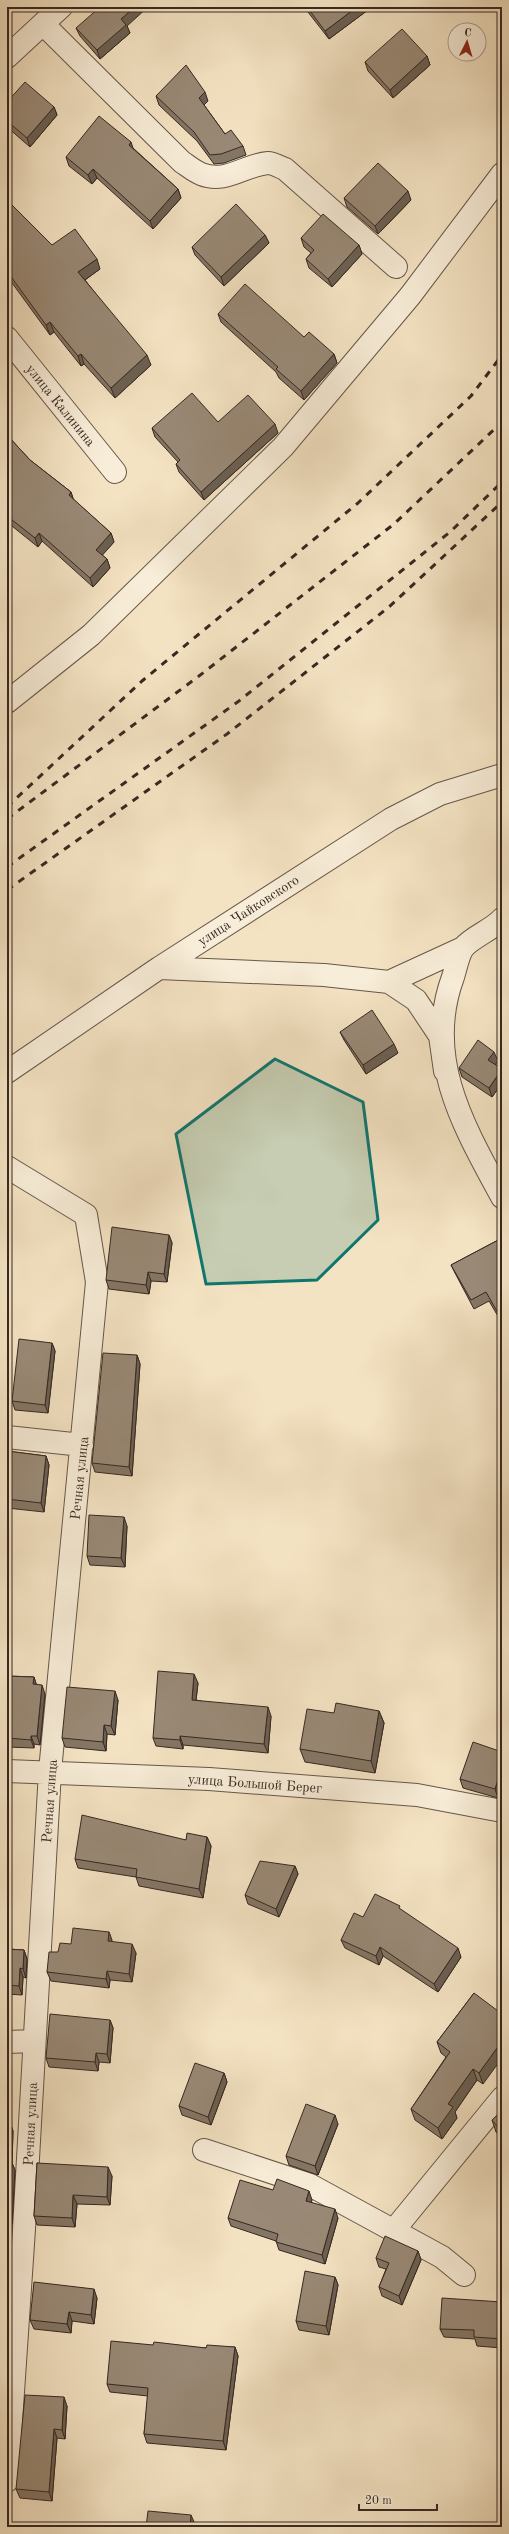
<svg xmlns="http://www.w3.org/2000/svg" width="509" height="2534" font-family="'Old Standard TT',serif">
	<style>
		.lines { fill: none; stroke-linecap: round; stroke-linejoin: round }
		.street-casing { stroke: #66574a; stroke-width: 24 }
		.street { stroke: #f8edd8; stroke-width: 22 }
		.rail { stroke: #362822; stroke-width: 3; stroke-dasharray: 7 7; stroke-linecap: butt }
		.wall { fill: #847665; stroke: #362822 }
		.shaded-wall { fill: #6b6053; stroke: #362822 }
		.building { fill: #998976; stroke: #362822 }
		.marked { fill: #0f766e; fill-opacity: 0.2; stroke: #0f766e; stroke-width: 3; stroke-linejoin: round }
		.labels { text-anchor: middle; stroke-width: 4; stroke-linejoin: round; paint-order: stroke }
		.street-label { font-size: 14px; fill: #362822; stroke: #f8edd8 }
	</style>
	<rect width="100%" height="100%" fill="#f4e3c3"/>
	<filter id="stains"><feTurbulence type="fractalNoise" baseFrequency=".005" numOctaves="4"/><feColorMatrix values="0 0 0 0 .2 0 0 0 0 .09 0 0 0 0 .02 0 0 0 .5 -.17"/></filter>
	<radialGradient id="worn" r=".72"><stop offset=".6" stop-color="#630" stop-opacity="0"/><stop offset="1" stop-color="#630" stop-opacity=".3"/></radialGradient>
	<g class="lines">
		<defs>
			<path id="street" d="M43 24 182 162C188 166 194 171 201 174 226 184 244 165 268 163 273 163 280 167 285 169L396 267
				M7 57 61 7
				M7 338 115 472
				M7 702 91 635 283 447 410 296 502 174
				M502 919C492 930 472 937 463 948 458 955 456 968 453 977 423 1058 464 1127 502 1197
				M159 968 324 975 389 982 416 1000 440 1036 445 1071
				M389 982 463 948
				M7 1072 159 968 391 819 440 794 502 775
				M7 1167 86 1215 97 1282 50 1771 24 2229 7 2481
				M7 1437 82 1445
				M7 1771 209 1779 417 1795 502 1811
				M7 2042 34 2041
				M204 2150 310 2185 442 2257 464 2275
				M394 2230 502 2098"/>
		</defs>
		<!-- street casing -->
		<use href="#street" class="street-casing"/>
		<!-- street -->
		<use href="#street" class="street"/>
		<!-- rail -->
		<path class="rail" d="M7 807 142 681 358 503 471 396 502 355
			M7 819 199 676 394 524 502 422
			M7 867 239 701 450 532 502 482
			M7 890 227 734 389 607 502 502"/>
	</g>
	<!-- wall -->
	<path class="wall" d="M304 7H372L329 39Z
		M127 26 130 33 100 59 80 36 76 28Z
		M427 56 430 65 393 98 368 71 365 62Z
		M156 96 208 101 204 105 225 134 243 146 246 155 224 163 214 164 197 141 159 105Z
		M7 102 54 107 57 115 30 147 7 127Z
		M133 148 178 189 181 198 153 229 97 178 92 184 69 166 66 157Z
		M344 198 411 200 378 234 347 207Z
		M7 200 52 245 100 269 85 280 151 365 115 398 84 364 81 366 54 332 50 335 7 276Z
		M265 235 269 243 224 286 195 255 192 247Z
		M301 238 359 245 362 254 332 287 309 268 306 259 311 253 304 247Z
		M218 314 304 337 334 354 337 363 304 400 279 378 276 372 221 322Z
		M218 422 278 433 204 500 179 472 176 464 178 462 155 437 152 428Z
		M7 435 30 460 71 492 73 499 111 533 114 542 102 555 107 559 110 568 93 587 42 541 38 547 7 522Z
		M340 1032 398 1053 366 1074 344 1040Z
		M498 1061 495 1064 502 1069V1083L492 1097 462 1077 459 1068Z
		M169 1235 172 1243 167 1282 151 1281 149 1294 109 1289 106 1280Z
		M502 1238V1323L489 1301 474 1309 455 1273 451 1265Z
		M52 1343 55 1351 48 1413 15 1410 12 1401Z
		M137 1355 140 1364 132 1476 95 1472 92 1463Z
		M7 1451 46 1456 49 1465 44 1512 7 1508Z
		M127 1526 125 1567 90 1565 87 1556Z
		M7 1676 34 1677 36 1684 45 1694 40 1745 34 1744V1748L7 1747Z
		M198 1683 196 1700 271 1716 268 1753 183 1745V1749L156 1746 153 1738Z
		M118 1700 115 1735 107 1734 106 1751 65 1747 62 1738Z
		M379 1711 384 1723 375 1773 305 1762 300 1749 334 1713Z
		M502 1752V1785L498 1798 463 1788 460 1779Z
		M207 1837 211 1846 203 1898 139 1886 136 1877 78 1868 75 1859 186 1840Z
		M295 1866 298 1874 279 1917 248 1904 245 1895Z
		M401 1910 461 1957 438 1992 383 1956 379 1965 345 1948 341 1940 363 1917Z
		M109 1932 112 1942 136 1953 132 1982 110 1980 109 1988 51 1981 47 1972 58 1952 71 1944Z
		M7 1949 24 1950 27 1959 26 1978 23 1977 22 1995 7 1994Z
		M474 1993 483 2084 477 2080 455 2112 457 2118 442 2139 415 2120 411 2109 446 2057 441 2053 437 2042Z
		M110 2020 113 2028 110 2063 99 2062 98 2071 49 2067 46 2058Z
		M224 2073 227 2082 211 2125 182 2115 179 2106Z
		M502 2111V2139L496 2132 492 2120Z
		M7 2122H10L13 2131 12 2163 15 2170 12 2224 9 2223 7 2255Z
		M338 2124 318 2175 289 2165 286 2156Z
		M37 2163 112 2176 110 2205 77 2204 75 2227 37 2225 34 2216Z
		M312 2200 311 2202 338 2218 325 2264 279 2250 276 2241 231 2226 228 2218Z
		M418 2251 421 2260 402 2305 382 2296 379 2287 386 2269 379 2267 376 2258Z
		M335 2277 338 2285 329 2335 299 2330 296 2321Z
		M97 2298 94 2324 72 2321 71 2333 34 2329 30 2320Z
		M502 2302V2348L477 2346 475 2339 444 2337 440 2329Z
		M153 2345 206 2348 235 2347 238 2356 226 2450 147 2443 144 2434 148 2396 110 2392 107 2384Z
		M67 2406 65 2439 57 2438 52 2501 20 2498 16 2489Z"/>
	<!-- shaded-wall -->
	<path class="shaded-wall" d="M16 7H22L18 11Z
		M135 7H148L127 26 130 33 100 59 97 50 121 19Z
		M357 7H372L329 39 325 31Z
		M427 56 430 65 393 98 390 90Z
		M205 92 208 101 202 107 199 98Z
		M54 107 57 115 30 147 27 138Z
		M131 142 134 151 129 145Z
		M93 169 97 178 92 184 88 175Z
		M178 189 181 198 153 229 150 221Z
		M408 191 411 200 378 234 375 226Z
		M265 235 269 243 224 286 221 277Z
		M359 245 362 254 332 287 328 279Z
		M97 259 100 269 82 282 78 272Z
		M50 322 54 332 50 335 46 325Z
		M81 354 84 364 81 366 78 356Z
		M334 354 337 363 304 400 301 391Z
		M147 355 151 365 115 398 111 388Z
		M275 424 278 433 204 500 201 492Z
		M71 492 74 501 69 495Z
		M39 533 42 541 38 547 35 538Z
		M111 533 114 542 99 559 96 550Z
		M107 559 110 568 93 587 90 578Z
		M394 1044 398 1053 366 1074 363 1065Z
		M494 1052 498 1061 492 1069 488 1060Z
		M502 1070V1083L492 1097 489 1088Z
		M169 1235 172 1243 167 1282 164 1274Z
		M148 1272 151 1281 149 1294 146 1285Z
		M52 1343 55 1351 48 1413 45 1405Z
		M137 1355 140 1364 132 1476 129 1467Z
		M46 1456 49 1465 44 1512 41 1503Z
		M124 1517 127 1526 125 1567 121 1558Z
		M194 1674 198 1683 195 1709 192 1700Z
		M34 1677 37 1686 33 1684Z
		M42 1685 45 1694 40 1745 37 1736Z
		M115 1691 118 1700 115 1735 111 1726Z
		M268 1707 271 1716 268 1753 264 1744Z
		M379 1711 384 1723 375 1773 371 1761Z
		M104 1725 107 1734 106 1751 103 1742Z
		M31 1736 34 1744V1748L31 1740Z
		M180 1736 183 1745V1749L180 1740Z
		M502 1767V1785L498 1798 495 1789Z
		M7 1818 9 1824 7 1852Z
		M207 1837 211 1846 203 1898 199 1889Z
		M295 1866 298 1874 279 1917 276 1909Z
		M109 1932 112 1940 111 1950 108 1941Z
		M132 1944 136 1953 132 1982 129 1974Z
		M380 1947 383 1956 379 1965 376 1956Z
		M458 1948 461 1957 438 1992 434 1984Z
		M24 1950 27 1959 26 1978 23 1969Z
		M20 1968 23 1977 22 1995 19 1986Z
		M107 1971 110 1980 109 1988 106 1979Z
		M110 2020 113 2028 110 2063 107 2054Z
		M502 2041V2058L483 2084 479 2073Z
		M96 2053 99 2062 98 2071 95 2062Z
		M473 2069 477 2080 455 2112 457 2118 442 2139 438 2128 448 2104Z
		M224 2073 227 2082 211 2125 208 2117Z
		M335 2115 338 2124 318 2175 315 2166Z
		M10 2122 13 2131 12 2163 15 2170 12 2224 9 2215V2161Z
		M108 2167 112 2176 110 2205 107 2197Z
		M309 2191 312 2200 309 2210 306 2201Z
		M73 2195 77 2204 75 2227 72 2218Z
		M335 2209 338 2218 325 2264 322 2255Z
		M7 2217 9 2223 7 2255Z
		M418 2251 421 2260 402 2305 399 2296Z
		M335 2277 338 2285 329 2335 326 2326Z
		M94 2289 97 2298 94 2324 91 2315Z
		M69 2312 72 2321 71 2333 67 2324Z
		M235 2347 238 2356 226 2450 223 2441Z
		M64 2397 67 2406 65 2439 62 2430Z
		M54 2429 57 2438 52 2501 49 2492Z
		M191 2515 195 2524 194 2527H190Z"/>
	<!-- building -->
	<path class="building" d="M100 7H135L121 19 126 25 97 50 76 28Z
		M307 7H357L325 31Z
		M402 29 427 56 390 90 365 62Z
		M186 65 205 92 199 98 225 134 231 130 243 146 221 154 210 155 194 132 156 96Z
		M25 82 54 107 27 138 7 121V102Z
		M99 116 131 142 129 145 178 189 150 221 93 169 88 175 66 157Z
		M378 163 408 191 375 226 344 198Z
		M7 200 52 245 75 229 97 259 78 272 147 355 111 388 81 354 78 356 50 322 46 325 7 271Z
		M236 204 265 235 221 277 192 247Z
		M323 214 359 245 328 279 306 259 314 250 301 238Z
		M245 284 304 337 309 332 334 354 301 391 276 369 278 367 218 314Z
		M192 393 218 422 248 395 275 424 201 492 176 464 180 460 152 428Z
		M7 435 30 460 71 492 69 495 111 533 96 550 107 559 90 578 39 533 35 538 7 516Z
		M372 1010 394 1044 363 1065 340 1032Z
		M478 1040 494 1052 488 1060 502 1069 489 1088 459 1068Z
		M112 1227 169 1235 164 1274 148 1272 146 1285 106 1280Z
		M502 1238V1320L486 1292 471 1300 451 1265Z
		M19 1339 52 1343 45 1405 12 1401Z
		M103 1353 137 1355 129 1467 92 1463Z
		M7 1451 46 1456 41 1503 7 1499Z
		M89 1515 124 1517 121 1558 87 1556Z
		M158 1671 194 1674 192 1700 268 1707 264 1744 180 1736V1740L153 1738Z
		M7 1676 34 1677 33 1684 42 1685 37 1736H31V1740L7 1738Z
		M67 1687 115 1691 111 1726 104 1725 103 1742 62 1738Z
		M336 1703 379 1711 371 1761 300 1749 307 1709 334 1713Z
		M473 1742 502 1752V1767L495 1789 460 1779Z
		M82 1815 186 1840 187 1833 207 1837 199 1889 136 1877 137 1869 75 1859Z
		M260 1861 295 1866 276 1909 245 1895Z
		M375 1894 400 1906 399 1908 458 1948 434 1984 380 1947 376 1956 341 1940 354 1913 363 1917Z
		M73 1928 109 1932 108 1941 132 1944 129 1974 107 1971 106 1979 47 1972 49 1952H58L60 1943 71 1944Z
		M7 1949 24 1950 23 1969 20 1968 19 1986 7 1985Z
		M474 1993 502 2014V2041L479 2073 473 2069 448 2104 453 2107 438 2128 411 2109 450 2052 437 2042Z
		M50 2014 110 2020 107 2054 96 2053 95 2062 46 2058Z
		M195 2063 224 2073 208 2117 179 2106Z
		M306 2104 335 2115 315 2166 286 2156Z
		M502 2111V2132L492 2120Z
		M7 2122H10L9 2161H12L9 2215H7Z
		M37 2163 108 2167 107 2197 73 2195 72 2218 34 2216Z
		M277 2179 309 2191 306 2201 335 2209 322 2255 276 2242 278 2234 228 2218 240 2180 273 2190Z
		M385 2236 418 2251 399 2296 379 2287 389 2263 376 2258Z
		M305 2271 335 2277 326 2326 296 2321Z
		M34 2282 94 2289 91 2315 69 2312 67 2324 30 2320Z
		M442 2298 502 2302V2339L474 2337V2330L440 2329Z
		M111 2341 153 2345 154 2342 206 2348 207 2345 235 2347 223 2441 144 2434 148 2388 107 2384Z
		M25 2395 64 2397 62 2430 54 2429 49 2492 16 2489Z
		M148 2511 191 2515 190 2527H146Z"/>
	<!-- marked area -->
	<path class="marked" d="M275 1059 363 1102 378 1220 317 1280 206 1284 176 1134Z"/>
	<g class="labels">
		<!-- street labels -->
		<g class="street-label">
			<text transform="translate(61 405) rotate(51)" y="5">улица Калинина</text>
			<text transform="translate(248 910) rotate(-33)" y="5">улица Чайковского</text>
			<text transform="translate(79 1478) rotate(-84)" y="5">Речная улица</text>
			<text transform="translate(255 1783) rotate(4)" y="5">улица Большой Берег</text>
			<text transform="translate(49 1801) rotate(-86)" y="5">Речная улица</text>
			<text transform="translate(30 2124) rotate(-87)" y="5">Речная улица</text>
		</g>
	</g>
	<!-- margin -->
	<rect width="509" height="2534" fill="none" stroke="#f4e3c3" stroke-width="24"/>
	<rect x="8" y="8" width="493" height="2518" fill="none" stroke="#362822" stroke-width="2"/>
	<rect x="12" y="12" width="485" height="2510" fill="none" stroke="#362822"/>
	<!-- north arrow -->
	<g transform="translate(467 42) rotate(5)"><circle r="19" fill="#f8edd8" stroke="#aa9e8f"/>
	<path d="M0-3L7 15L0 10L-7 15Z" fill="#8f2418"/>
	<text y="-6" font-size="11" font-weight="bold" text-anchor="middle" fill="#362822">С</text>
	</g>
	<!-- scale -->
	<path d="M359 2504v6h78v-6" fill="none" stroke="#362822" stroke-width="2"/>
	<text x="365" y="2504" font-size="12" fill="#362822" stroke="#f8edd8" stroke-width="3" paint-order="stroke">20 m</text>
	<rect width="100%" height="100%" filter="url(#stains)"/>
	<rect width="100%" height="100%" fill="url(#worn)"/>
</svg>
